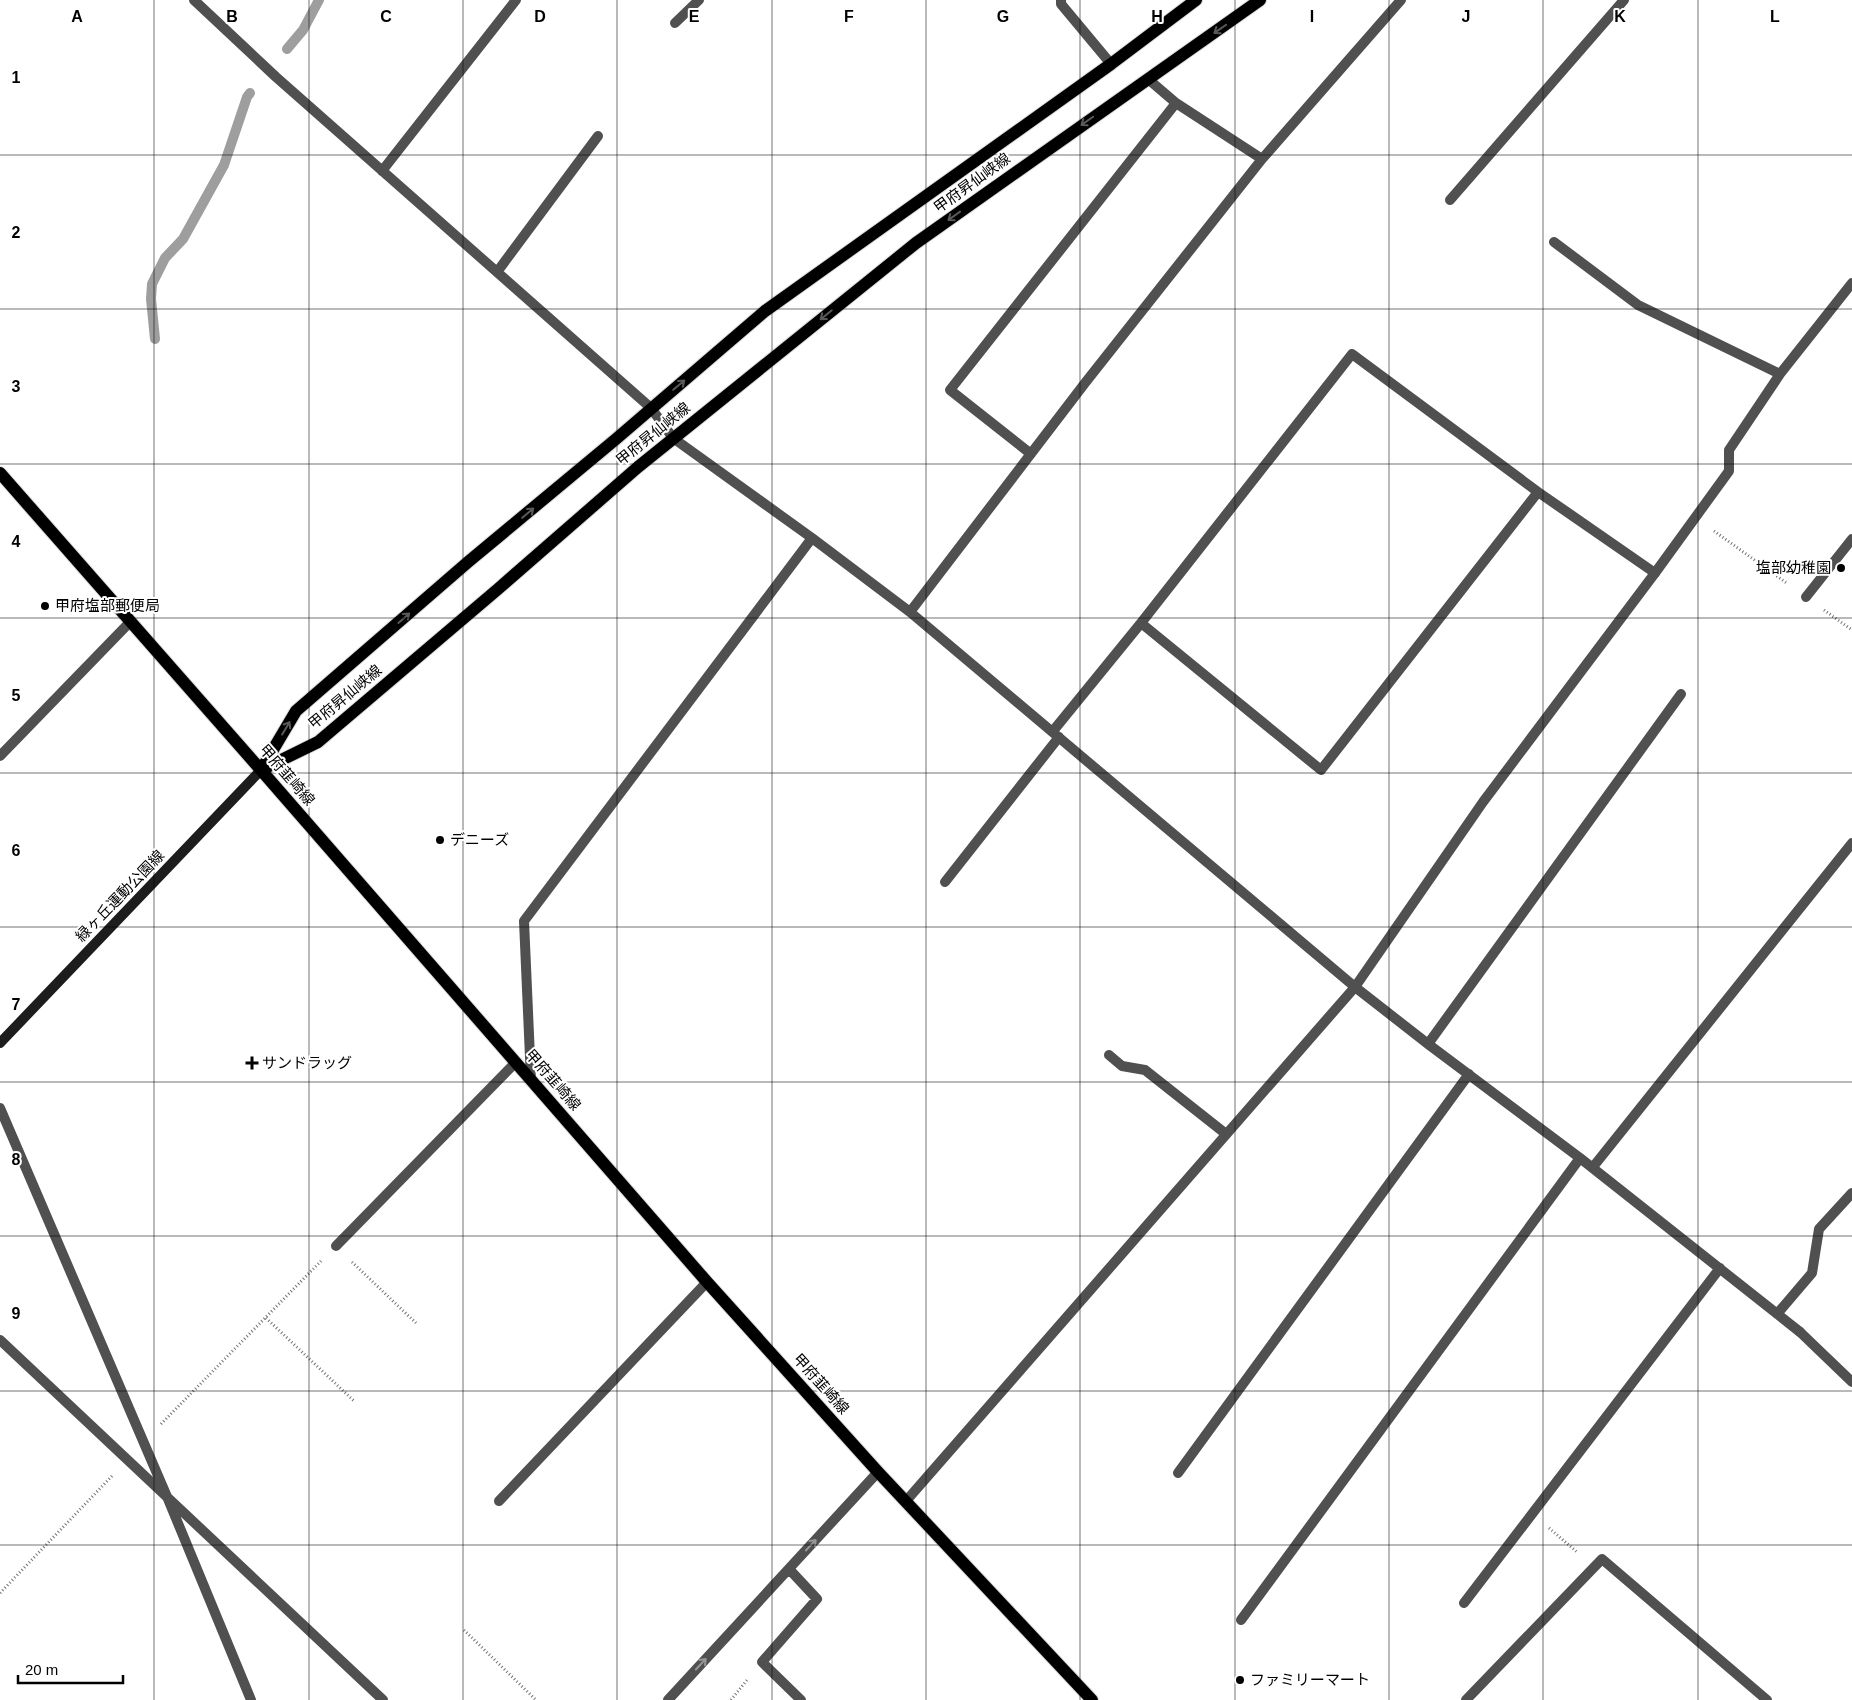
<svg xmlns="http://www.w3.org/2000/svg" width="1852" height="1700" font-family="Arial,'Noto Sans JP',sans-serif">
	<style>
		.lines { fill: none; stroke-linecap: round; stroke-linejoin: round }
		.stream { stroke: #9e9e9e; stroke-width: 10 }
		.primary-casing { stroke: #dbdbdb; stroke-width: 14 }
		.path { stroke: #727272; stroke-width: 3; stroke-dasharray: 1 2.5; stroke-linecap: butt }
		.service { stroke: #505050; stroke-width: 10 }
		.minor { stroke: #505050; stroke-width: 10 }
		.secondary { stroke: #1d1d1d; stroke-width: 10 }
		.primary { stroke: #000; stroke-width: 12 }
		.oneway { stroke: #595959 }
		.oneway2 { stroke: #969696 }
		.grid { fill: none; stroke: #000; stroke-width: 1; stroke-opacity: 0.55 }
		.poi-dot { fill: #000; stroke: #fff; stroke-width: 2 }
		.labels { text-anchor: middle; stroke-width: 4; stroke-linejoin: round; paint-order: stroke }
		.street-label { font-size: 15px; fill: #000; stroke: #fff }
		.poi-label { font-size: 15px; fill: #000; stroke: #fff; text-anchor: start }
		.grid-label { font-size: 16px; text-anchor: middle; font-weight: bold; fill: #000; stroke: #fff; stroke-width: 4; stroke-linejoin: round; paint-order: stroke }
	</style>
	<rect width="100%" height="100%" fill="#fff"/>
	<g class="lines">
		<!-- stream -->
		<path class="stream" d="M287 49 303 30 319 0
			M155 339 151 299 152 284 165 258 183 239 224 165 247 97 250 93"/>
		<defs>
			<path id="primary" d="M0 473 261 770 707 1282 878 1472 1092 1700
				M261 770 318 742 498 589 638 467 916 243 1260 0
				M261 770 296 711 468 562 616 439 765 311 1111 64 1196 0"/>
		</defs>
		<!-- primary casing -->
		<use href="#primary" class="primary-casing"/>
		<!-- path -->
		<path class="path" d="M1714 531 1788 584
			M1824 610 1852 630
			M352 1262 416 1323
			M266 1318 354 1401
			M161 1424 321 1261
			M1549 1528 1577 1552
			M0 1593 112 1476
			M464 1630 536 1700
			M731 1700 747 1680"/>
		<!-- service -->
		<path class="service" d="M194 0 276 77 651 408 673 438 812 538 910 612 1355 987 1428 1044 1580 1158 1800 1332
			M1061 0V4L1111 64
			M675 23 699 0
			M1176 103 1262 159
			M382 171 516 0
			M1450 200 1624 0
			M1554 242 1638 305 1780 374
			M497 272 598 136
			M1031 454 950 390 1176 103 1148 79
			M1806 597 1852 539
			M910 612 1085 383 1262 159 1401 0
			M1141 623 1321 770 1538 492
			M1053 731 1141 623 1352 354 1538 492 1655 573 1729 471V450L1780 374 1852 283
			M945 882 1059 737
			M1428 1044 1681 694
			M1109 1055 1122 1066 1145 1070 1226 1134
			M531 1080 524 921 812 538
			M1593 1167 1852 843
			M336 1246 516 1062
			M1777 1314 1812 1273 1819 1229 1852 1193
			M1178 1473 1469 1074
			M499 1501 707 1282
			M789 1569 817 1599 762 1662 801 1700
			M1464 1603 1720 1268
			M1241 1620 1580 1158
			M668 1700 878 1472
			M1466 1700 1602 1559 1767 1700"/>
		<!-- minor -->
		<path class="minor" d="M0 756 130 622
			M0 1108 168 1499 251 1700
			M1800 1332 1852 1382
			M0 1340 383 1700
			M906 1501 1355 987 1483 802 1655 573"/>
		<!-- secondary -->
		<path class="secondary" d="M0 1043 261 770"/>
		<!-- primary -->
		<use href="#primary" class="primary"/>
	</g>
	<!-- one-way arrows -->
	<defs><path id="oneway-shaft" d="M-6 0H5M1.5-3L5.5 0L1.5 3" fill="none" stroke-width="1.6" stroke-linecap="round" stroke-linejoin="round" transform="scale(1.25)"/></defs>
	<g class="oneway">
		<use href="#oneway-shaft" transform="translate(1220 29) rotate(145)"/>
		<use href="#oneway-shaft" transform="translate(1087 121) rotate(145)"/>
		<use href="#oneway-shaft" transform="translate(954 216) rotate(144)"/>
		<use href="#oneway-shaft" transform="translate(826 315) rotate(141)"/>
		<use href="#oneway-shaft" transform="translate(679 385) rotate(-40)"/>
		<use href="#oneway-shaft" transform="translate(528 513) rotate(-40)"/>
		<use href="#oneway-shaft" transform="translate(404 618) rotate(-41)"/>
		<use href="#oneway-shaft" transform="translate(286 728) rotate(-59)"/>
	</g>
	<g class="oneway2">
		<use href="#oneway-shaft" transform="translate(811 1545) rotate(-47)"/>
		<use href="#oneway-shaft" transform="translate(701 1664) rotate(-47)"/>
	</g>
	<!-- grid -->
	<path class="grid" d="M154 0V1700M309 0V1700M463 0V1700M617 0V1700M772 0V1700M926 0V1700M1080 0V1700M1235 0V1700M1389 0V1700M1543 0V1700M1698 0V1700M0 155H1852M0 309H1852M0 464H1852M0 618H1852M0 773H1852M0 927H1852M0 1082H1852M0 1236H1852M0 1391H1852M0 1545H1852"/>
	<!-- markers -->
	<g class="poi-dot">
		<circle cx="1841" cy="568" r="5"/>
		<circle cx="45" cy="606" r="5"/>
		<circle cx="440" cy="840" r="5"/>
		<path d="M249.5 1055.5h5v5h5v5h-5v5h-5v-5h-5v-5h5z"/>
		<circle cx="1240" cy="1680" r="5"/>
	</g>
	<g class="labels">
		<!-- street labels -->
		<g class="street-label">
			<text transform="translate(972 183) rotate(-36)" y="5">甲府昇仙峡線</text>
			<text transform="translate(653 434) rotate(-39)" y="5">甲府昇仙峡線</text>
			<text transform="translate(345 697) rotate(-40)" y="5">甲府昇仙峡線</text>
			<text transform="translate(287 775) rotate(49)" y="5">甲府韮崎線</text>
			<text transform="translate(120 896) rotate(-46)" y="5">緑ヶ丘運動公園線</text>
			<text transform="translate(553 1080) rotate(49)" y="5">甲府韮崎線</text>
			<text transform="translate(821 1384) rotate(48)" y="5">甲府韮崎線</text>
		</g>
		<!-- poi labels -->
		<g class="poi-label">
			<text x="1831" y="573" text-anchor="end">塩部幼稚園</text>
			<text x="55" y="611">甲府塩部郵便局</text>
			<text x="450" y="845">デニーズ</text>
			<text x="262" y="1068">サンドラッグ</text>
			<text x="1250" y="1685">ファミリーマート</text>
		</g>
	</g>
	<g class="grid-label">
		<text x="77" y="22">A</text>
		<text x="232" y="22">B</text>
		<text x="386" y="22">C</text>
		<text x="540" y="22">D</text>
		<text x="694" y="22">E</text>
		<text x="849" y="22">F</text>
		<text x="1003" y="22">G</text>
		<text x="1157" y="22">H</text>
		<text x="1312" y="22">I</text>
		<text x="1466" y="22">J</text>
		<text x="1620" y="22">K</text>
		<text x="1775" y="22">L</text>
		<text x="16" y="83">1</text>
		<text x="16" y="238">2</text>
		<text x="16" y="392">3</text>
		<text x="16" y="547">4</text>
		<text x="16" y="701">5</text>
		<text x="16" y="856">6</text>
		<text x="16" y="1010">7</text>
		<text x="16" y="1165">8</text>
		<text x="16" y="1319">9</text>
	</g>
	<!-- scale -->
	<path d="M18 1675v8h105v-8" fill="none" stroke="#000000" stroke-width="2.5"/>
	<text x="25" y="1675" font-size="15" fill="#000000" stroke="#ffffff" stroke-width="4" paint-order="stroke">20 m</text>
</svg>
